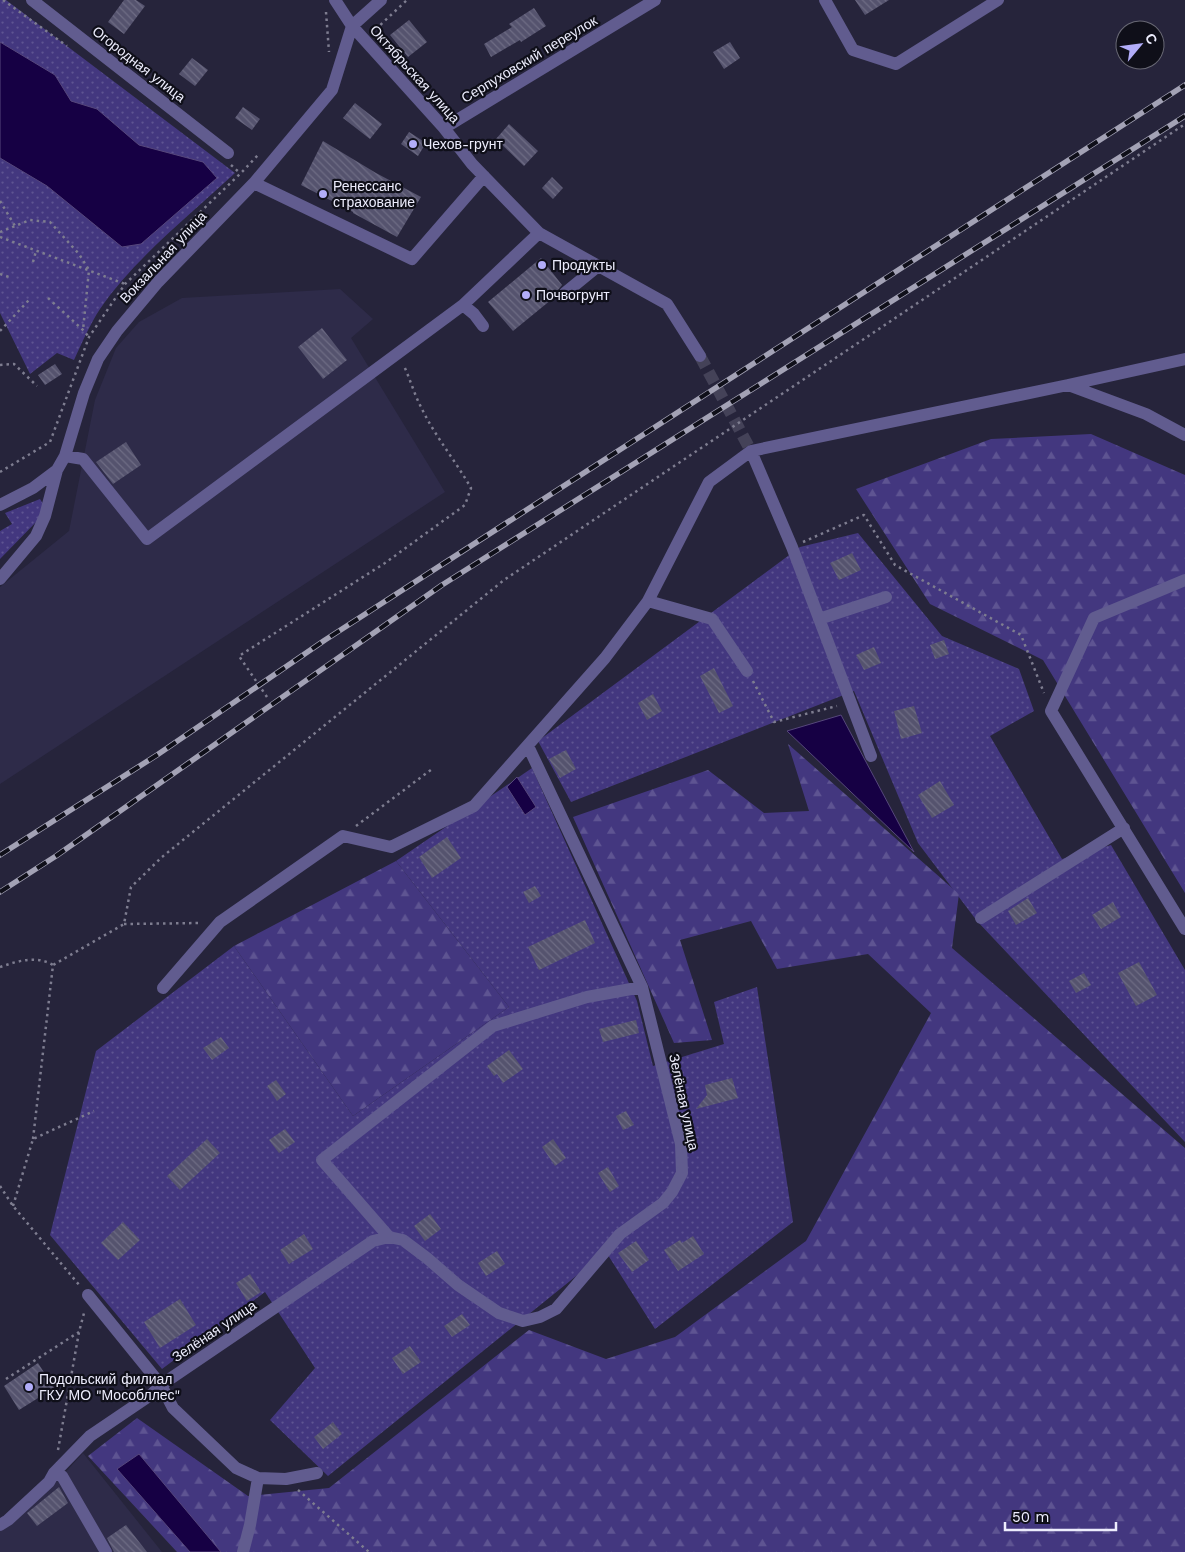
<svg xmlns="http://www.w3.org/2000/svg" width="1185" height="1552" font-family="'Work Sans',sans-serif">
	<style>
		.built { fill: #2e2b49 }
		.green { fill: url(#green-dots) }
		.forest { fill: url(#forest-firs) }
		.water { fill: #160044; stroke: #56477c }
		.building { fill: url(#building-back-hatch) }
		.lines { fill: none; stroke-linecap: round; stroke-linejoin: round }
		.minor-tunnel { stroke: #444258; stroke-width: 12; stroke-dasharray: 12 6; stroke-linecap: butt }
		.path { stroke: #7e7d90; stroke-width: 2.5; stroke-dasharray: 2.5 4; stroke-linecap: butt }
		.minor { stroke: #615c8f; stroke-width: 12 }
		.rail-casing { stroke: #a3a2b5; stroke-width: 5.5 }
		.rail { stroke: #0f0f19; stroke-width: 4; stroke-dasharray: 11; stroke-linecap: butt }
		.poi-dot { fill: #b2adf9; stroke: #0f0f19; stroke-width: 2 }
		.labels { text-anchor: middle; stroke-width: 4.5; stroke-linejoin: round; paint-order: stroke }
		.street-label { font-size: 14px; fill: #ededfd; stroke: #0f0f19 }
		.poi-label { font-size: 14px; fill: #ededfd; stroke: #0f0f19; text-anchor: start }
	</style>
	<defs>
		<pattern id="green-dots" width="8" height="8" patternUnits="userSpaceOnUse" patternTransform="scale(1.25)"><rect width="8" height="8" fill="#43377f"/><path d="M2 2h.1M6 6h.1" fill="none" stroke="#5e5492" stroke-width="1.8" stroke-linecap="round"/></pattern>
		<pattern id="forest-firs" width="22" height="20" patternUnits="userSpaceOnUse" patternTransform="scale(1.25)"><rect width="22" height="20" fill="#43377f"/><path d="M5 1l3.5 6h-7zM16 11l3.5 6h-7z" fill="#5e5492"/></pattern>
		<pattern id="building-back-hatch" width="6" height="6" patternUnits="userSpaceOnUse" patternTransform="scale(1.25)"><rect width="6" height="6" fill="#55536e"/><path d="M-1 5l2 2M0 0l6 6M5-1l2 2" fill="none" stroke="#6e6c84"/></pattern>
	</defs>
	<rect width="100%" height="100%" fill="#26243b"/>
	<!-- built -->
	<path class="built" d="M340 289 373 319 351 338 445 492 0 784V587L69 531 95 400 116 348 139 322 182 298Z
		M83 1453 162 1552H0V1531L62 1476Z"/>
	<!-- green -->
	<path class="green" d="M0 0H6L235 173C191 214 134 259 100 309 90 324 82 343 74 360L57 353 30 374 0 313Z
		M40 499 45 507 41 517 0 559V531L12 524 5 513Z
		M858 533 942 636 1019 669 1034 711 990 736 1062 859 1111 845 1185 970V1142L977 921 918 843 854 691 571 802 538 741 800 547Z
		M532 768 637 1001 653 1066 724 1044 714 1002 757 987 793 1222 655 1329 606 1252 328 1476 270 1420 315 1368 265 1292 162 1369 50 1235 96 1051 234 946 353 1116 509 1007 396 861Z"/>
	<!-- forest -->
	<path class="forest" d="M1091 434 1185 475V893L1043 660 930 604 856 489 991 439Z
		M788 744 959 894 952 948 1185 1148V1552H177L88 1456 137 1418 248 1496 329 1488 529 1330 606 1359 675 1337 806 1241 931 1013 868 954 777 969 751 921 680 940 712 1040 674 1043 573 817 708 770 764 813 809 811Z
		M396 861 509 1007 353 1116 234 946Z"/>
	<!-- water -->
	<path class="water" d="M0 42 55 75 71 101 97 109 139 145 203 162 217 178 141 244 122 247 47 186 0 158Z
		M841 715 914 852 787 731Z
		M517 777 536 807 525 815 507 787Z
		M139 1454 221 1552H190L117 1469Z"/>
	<!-- building -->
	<path class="building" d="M124 0H136L145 6 124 34 108 22Z
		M855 0H889L865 15Z
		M534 8 546 26 521 42 520 40 491 57 484 44 512 27 509 24Z
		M409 20 427 42 408 57 390 35Z
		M730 42 740 58 724 69 713 52Z
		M192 58 208 70 195 86 179 74Z
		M355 103 382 124 370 139 343 118Z
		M243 107 260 119 252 130 235 118Z
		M509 124 538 151 524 166 496 139Z
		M409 132 426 143 418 156 401 144Z
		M323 141 376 173 421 197 397 237 353 213V212L301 185Z
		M552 177 563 188 553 199 542 188Z
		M541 258 562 285 558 290 557 295 513 331 488 302Z
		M322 328 347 360 323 379 298 347Z
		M55 364 62 374 45 385 38 375Z
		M126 442 141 465 113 484 96 462Z
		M852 553 861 570 839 580 830 563Z
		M944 640 949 654 935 659 930 645Z
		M874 647 881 663 864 670 856 655Z
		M714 668 733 706 719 713 700 676Z
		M653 694 662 711 647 720 638 703Z
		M914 706 922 733 901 739 894 711Z
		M566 750 576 769 560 778 549 759Z
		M940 781 954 805 932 818 918 795Z
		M447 837 461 858 432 878 419 857Z
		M535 886 541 896 529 903 523 892Z
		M1028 898 1037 913 1016 925 1008 911Z
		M1113 902 1121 917 1101 929 1092 915Z
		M585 920 595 943 539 970 528 947Z
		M1139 962 1157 995 1136 1006 1118 973Z
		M1084 973 1091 985 1076 993 1069 981Z
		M636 1020 639 1033 603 1042 599 1029Z
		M221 1037 229 1048 212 1060 203 1048Z
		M509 1050 523 1069 503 1083 497 1074 494 1076 487 1066Z
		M732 1078 738 1098 696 1109 707 1095 705 1085Z
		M276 1080 286 1094 277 1101 267 1086Z
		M626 1111 634 1125 623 1130 616 1116Z
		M285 1129 295 1142 279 1153 269 1140Z
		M207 1139 220 1153 180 1190 167 1176Z
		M553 1139 566 1158 555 1166 542 1147Z
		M608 1167 619 1186 610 1192 598 1173Z
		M430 1214 441 1229 425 1241 414 1226Z
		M123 1222 140 1240 118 1260 101 1243Z
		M304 1234 313 1249 289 1264 280 1250Z
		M693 1236 704 1254 678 1271 664 1250 680 1240 682 1243Z
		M636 1241 649 1260 632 1272 618 1253Z
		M497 1251 505 1264 486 1276 478 1263Z
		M250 1274 261 1292 247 1301 236 1283Z
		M180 1299 196 1325 160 1348 144 1322Z
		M462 1314 470 1325 452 1337 444 1326Z
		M410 1346 421 1362 403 1374 392 1358Z
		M38 1363 54 1388 19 1410 4 1386Z
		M333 1422 342 1434 323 1449 314 1437Z
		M59 1487 68 1503 37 1526 27 1513Z
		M126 1525 147 1552H114L107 1538Z"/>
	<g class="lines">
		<!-- minor-tunnel -->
		<path class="minor-tunnel" d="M700 356 751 451"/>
		<!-- path -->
		<path class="path" d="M3 0 67 46
			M326 12 329 52
			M394 50 377 28 407 0
			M231 165 240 173
			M0 201 15 226
			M0 232 30 220 50 222 79 254 89 270 83 330
			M0 237 125 284
			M33 262 36 251
			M0 274 9 277
			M48 298 83 330 89 337
			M0 331 29 300
			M0 365 14 364 37 386
			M0 472 50 442 89 337 125 284 241 173 259 154
			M803 542 864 515 895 565 1021 635 1044 693
			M753 681 774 722 837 706
			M267 697 239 656 385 563 465 505 471 488C455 460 434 435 420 405 414 393 410 379 404 366
			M356 826 432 769
			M124 924 201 923
			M0 967C18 961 36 955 53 965
			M33 1139 53 965 124 924 131 887 162 857 504 580 1185 124
			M0 1186 13 1206 80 1286
			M13 1206 33 1139 94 1111
			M6 1379 79 1332
			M58 1450 79 1332 84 1313
			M298 1490 369 1552"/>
		<!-- minor -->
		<path class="minor" d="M32 0 228 153
			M335 0 352 26 444 128 472 164 539 233 667 304 700 356
			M825 0 853 50 896 64 998 0
			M444 128 655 0
			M254 183 412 259 484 176
			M565 293 598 266
			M463 305 474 314 483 326
			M1068 385 1185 359
			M751 451 792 547 871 756
			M65 456 83 459 147 539 463 305 539 233
			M0 505 33 488 57 470 65 456 84 393 98 359 117 331 158 282 254 183 332 90 352 26 381 0
			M0 579 36 536 45 516 57 470
			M1185 580 1094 618 1051 711 1185 929
			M648 601 712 619 747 671
			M819 619 886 597
			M981 918 1124 828
			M163 988 220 922 343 836 391 847 474 806 605 658 648 601 709 482 751 451 1068 385 1146 414 1185 435
			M389 1237 322 1160 493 1026 587 997 642 987
			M88 1295 161 1385 173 1408 236 1468 258 1478 286 1479 317 1473
			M54 1473 62 1476 106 1552
			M0 1525 8 1520 49 1482 54 1473 90 1436 152 1394 161 1385 373 1241 389 1237 403 1240 427 1258 458 1285 499 1313 523 1321 540 1317 556 1309 620 1234 663 1203 672 1192 682 1173 681 1144 642 987 528 746
			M243 1552 250 1525 258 1478"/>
		<defs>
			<path id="rail" d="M0 855 157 755 325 640 1185 85
				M0 892 56 856 442 585 1185 116"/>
		</defs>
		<!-- rail casing -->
		<use href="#rail" class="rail-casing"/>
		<!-- rail -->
		<use href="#rail" class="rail"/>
	</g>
	<!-- markers -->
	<g class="poi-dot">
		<circle cx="413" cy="144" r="5"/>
		<circle cx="323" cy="194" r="5"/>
		<circle cx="542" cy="265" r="5"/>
		<circle cx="526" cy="295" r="5"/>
		<circle cx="29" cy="1387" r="5"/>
	</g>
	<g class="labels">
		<!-- street labels -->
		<g class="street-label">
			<text transform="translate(529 59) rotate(-31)" y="5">Серпуховский переулок</text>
			<text transform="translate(139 64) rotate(38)" y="5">Огородная улица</text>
			<text transform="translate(415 74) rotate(48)" y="5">Октябрьская улица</text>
			<text transform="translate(163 257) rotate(-47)" y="5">Вокзальная улица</text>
			<text transform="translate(684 1102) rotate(78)" y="5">Зелёная улица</text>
			<text transform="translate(214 1331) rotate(-34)" y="5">Зелёная улица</text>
		</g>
		<!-- poi labels -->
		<g class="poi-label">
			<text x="423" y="149">Чехов-грунт</text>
			<text x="333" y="191">Ренессанс<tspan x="333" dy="16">страхование</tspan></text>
			<text x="552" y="270">Продукты</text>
			<text x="536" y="300">Почвогрунт</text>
			<text x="39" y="1384">Подольский филиал<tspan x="39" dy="16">ГКУ МО "Мособллес"</tspan></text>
		</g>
	</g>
	<!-- north arrow -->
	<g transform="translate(1140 45) rotate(61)"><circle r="24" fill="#0f0f19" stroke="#686874"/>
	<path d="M0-4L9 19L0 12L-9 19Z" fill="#b2adf9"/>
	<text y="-8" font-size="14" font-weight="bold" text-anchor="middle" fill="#ededfd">С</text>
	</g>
	<!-- scale -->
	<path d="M1005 1522v8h111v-8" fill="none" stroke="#ededfd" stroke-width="2.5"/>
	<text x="1012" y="1522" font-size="15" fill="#ededfd" stroke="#0f0f19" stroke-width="4" paint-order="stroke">50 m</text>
</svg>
